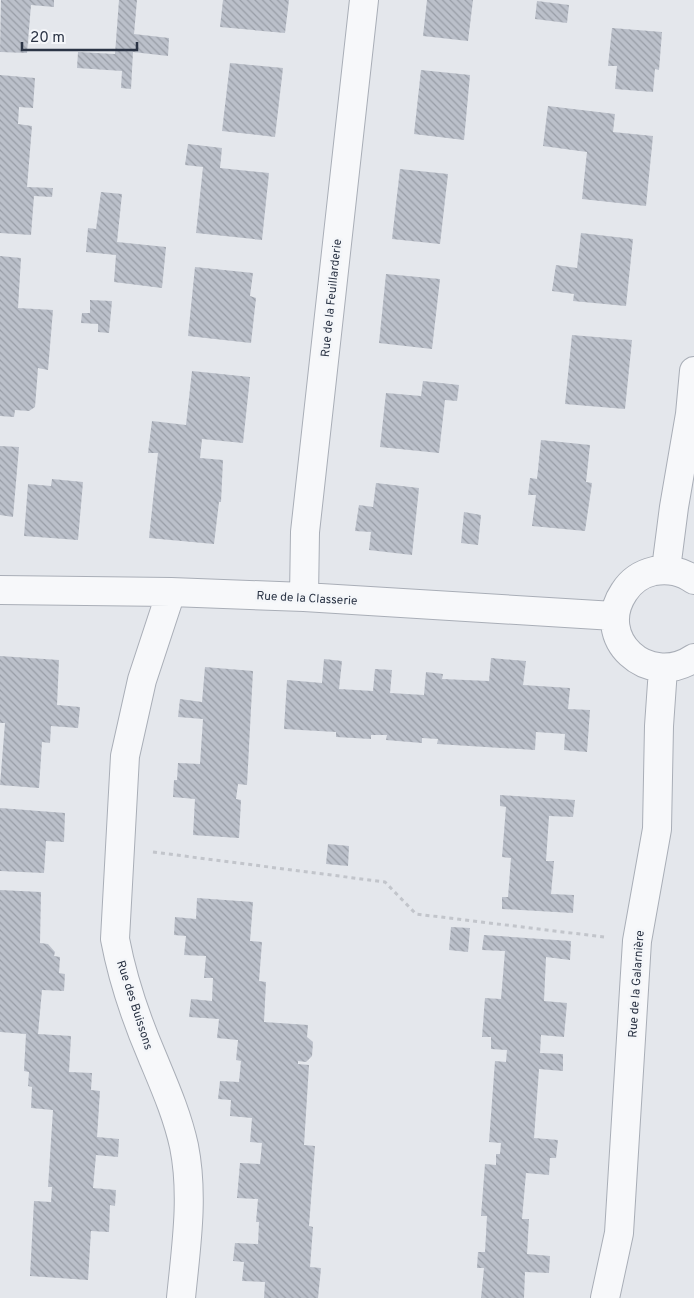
<svg xmlns="http://www.w3.org/2000/svg" width="694" height="1298" font-family="Overpass,sans-serif">
	<style>
		.building { fill: url(#building-back-hatch) }
		.lines { fill: none; stroke-linecap: round; stroke-linejoin: round }
		.minor-casing { stroke: #a9aeb7; stroke-width: 30 }
		.path { stroke: #c2c5cb; stroke-width: 3; stroke-dasharray: 4 4; stroke-linecap: butt }
		.minor { stroke: #f7f8fa; stroke-width: 28 }
		.labels { text-anchor: middle; stroke-width: 5; stroke-linejoin: round; paint-order: stroke }
		.street-label { font-size: 12px; fill: #2b3445; stroke: #f4f6f9 }
	</style>
	<defs>
		<pattern id="building-back-hatch" width="6" height="6" patternUnits="userSpaceOnUse" patternTransform="scale(1.25)"><rect width="6" height="6" fill="#bbc0ca"/><path d="M-1 5l2 2M0 0l6 6M5-1l2 2" fill="none" stroke="#989da6"/></pattern>
	</defs>
	<rect width="100%" height="100%" fill="#e4e7ec"/>
	<!-- building -->
	<path class="building" d="M1 0H54V7L31 5 27 53 0 52Z
		M119 0H137L134 34 169 38 168 56 133 52 131 89 121 88 122 71 77 68 78 52 115 54Z
		M223 0H289L285 33 220 27Z
		M427 0H473L468 41 423 36Z
		M537 1 569 5 567 23 535 19Z
		M612 28 662 32 659 70 655 69 653 92 615 89 617 66H608Z
		M230 63 283 68 275 137 222 131Z
		M421 70 470 75 464 140 414 134Z
		M0 75 35 78 33 108 19 107 18 124 32 126 27 187 53 188 52 197 34 196 31 235 0 233Z
		M548 106 615 114 613 132 653 136 646 206 582 199 587 152 543 146Z
		M188 144 222 148 220 168 269 173 262 240 196 233 203 167 185 165Z
		M400 169 448 174 440 244 392 239Z
		M101 192 122 194 117 242 166 247 162 288 114 282 116 255 86 252 88 228 96 229Z
		M581 233 633 239 626 306 573 301 574 294 552 291 556 265 577 268Z
		M0 256 21 258 18 308 53 310 48 370 38 368 35 407 29 411 15 410 14 417 0 416Z
		M195 267 253 273 250 296 256 298 251 343 188 336Z
		M386 274 440 279 432 349 379 343Z
		M90 300 112 301 109 333 98 332V324L81 323 82 313H90Z
		M572 335 632 340 625 409 565 404Z
		M192 371 250 377 243 443 202 439 200 458 223 460 221 502H219L214 544 149 538 158 453H148L152 421 186 425Z
		M423 381 459 385 457 401 445 400 439 453 380 447 386 393 421 396Z
		M541 440 590 445 586 482 592 483 585 531 532 526 536 495H528L530 478 537 479Z
		M0 446 19 447 13 517 0 515Z
		M52 479 83 482 78 540 24 536 28 484 51 486Z
		M376 483 419 488 412 555 369 550 371 532 355 531 359 505 373 507Z
		M464 512 481 515 478 545 461 543Z
		M0 656 59 660 57 705 80 707 78 728 51 726 50 743 42 742 39 788 0 785 5 723H0Z
		M491 658 526 661 523 685 570 688 568 709 590 710 587 752 564 750 565 734 536 732 535 750 437 744 438 739 422 738V743L386 740 387 735H371V739L336 737V732L284 729 287 680 322 683 324 659 342 661 339 689 373 691 375 669 392 670 390 693 424 695 426 672 443 674 442 679 489 681Z
		M205 667 253 671 247 785 238 784 236 799 241 800 239 838 193 835 195 799 173 797 174 780H177L178 763 200 764 203 719 178 717 180 699 202 702Z
		M500 795 575 800 573 817 549 816 546 861H554L551 894 574 895 573 913 502 909V897H508L511 858 502 857 506 807 500 806Z
		M0 808 65 813 64 842 46 841 44 873 0 871Z
		M328 844 349 846 348 866 326 864Z
		M0 890 41 892 40 943 48 944 55 952 54 956 60 957 59 973 65 974 64 991 42 990 38 1034 71 1036 69 1072 92 1073 91 1090 100 1091 97 1137 119 1139 118 1157 96 1155 93 1188 116 1190 115 1206 110 1205 109 1232 91 1231 88 1280 30 1276 34 1201 51 1202 52 1187H48L53 1110 31 1108 32 1087 28 1086 29 1072 24 1071 26 1034 0 1032Z
		M197 898 253 902 250 941 262 942 259 981 266 982 264 1022 308 1025 307 1037 313 1042 312 1056 306 1062 298 1061V1064L309 1065 304 1145 315 1146 309 1226 313 1227 310 1267 321 1268 318 1298H264L265 1282 242 1281 244 1262 233 1261 235 1243 258 1244 259 1222H256L258 1199 237 1198 240 1163 260 1164 262 1143 250 1142 252 1118 230 1116 231 1100 218 1099 220 1081 239 1082 241 1061 236 1060 238 1040 217 1038 219 1019 189 1017 191 999 212 1001 213 978H204L206 956 184 955 186 936 174 935 175 917 196 919Z
		M451 927 470 928 468 952 449 950Z
		M484 935 571 941 570 960 546 957 544 1001 567 1003 564 1037 541 1035 540 1053 563 1054V1071L539 1069 534 1138 558 1140 556 1158H550L549 1175 526 1173 522 1219H529L527 1254 550 1256 549 1273 525 1272 524 1298H481L484 1268H477L478 1252H485L487 1216H481L485 1164 496 1165V1154H500L501 1143 489 1142 495 1061 506 1062 507 1050 491 1049V1037H482L485 998 501 999 505 951 482 950Z"/>
	<g class="lines">
		<defs>
			<path id="minor" d="M666 569 674 507 690 414 694 371
				M694 580C681 571 670 569 654 571 641 574 631 581 624 592 593 638 648 689 694 658
				M0 590 171 592 304 597 614 616
				M171 592 142 680 125 756 115 939C122 976 137 1021 152 1056 164 1085 177 1114 184 1146 194 1196 186 1247 181 1298
				M304 597 305 532 364 0
				M605 1298 619 1233 637 941 657 829 659 726 663 669"/>
		</defs>
		<!-- minor casing -->
		<use href="#minor" class="minor-casing"/>
		<!-- path -->
		<path class="path" d="M153 852 385 882 416 914 604 937"/>
		<!-- minor -->
		<use href="#minor" class="minor"/>
	</g>
	<g class="labels">
		<!-- street labels -->
		<g class="street-label">
			<text transform="translate(331 298) rotate(-84)" y="4">Rue de la Feuillarderie</text>
			<text transform="translate(307 598) rotate(3)" y="4">Rue de la Classerie</text>
			<text transform="translate(636 984) rotate(-86)" y="4">Rue de la Galarnière</text>
			<text transform="translate(135 1005) rotate(72)" y="4">Rue des Buissons</text>
		</g>
	</g>
	<!-- scale -->
	<path d="M22 42v8h115v-8" fill="none" stroke="#2b3445" stroke-width="2.5"/>
	<text x="30" y="42" font-size="15" fill="#2b3445" stroke="#f4f6f9" stroke-width="4" paint-order="stroke">20 m</text>
</svg>
